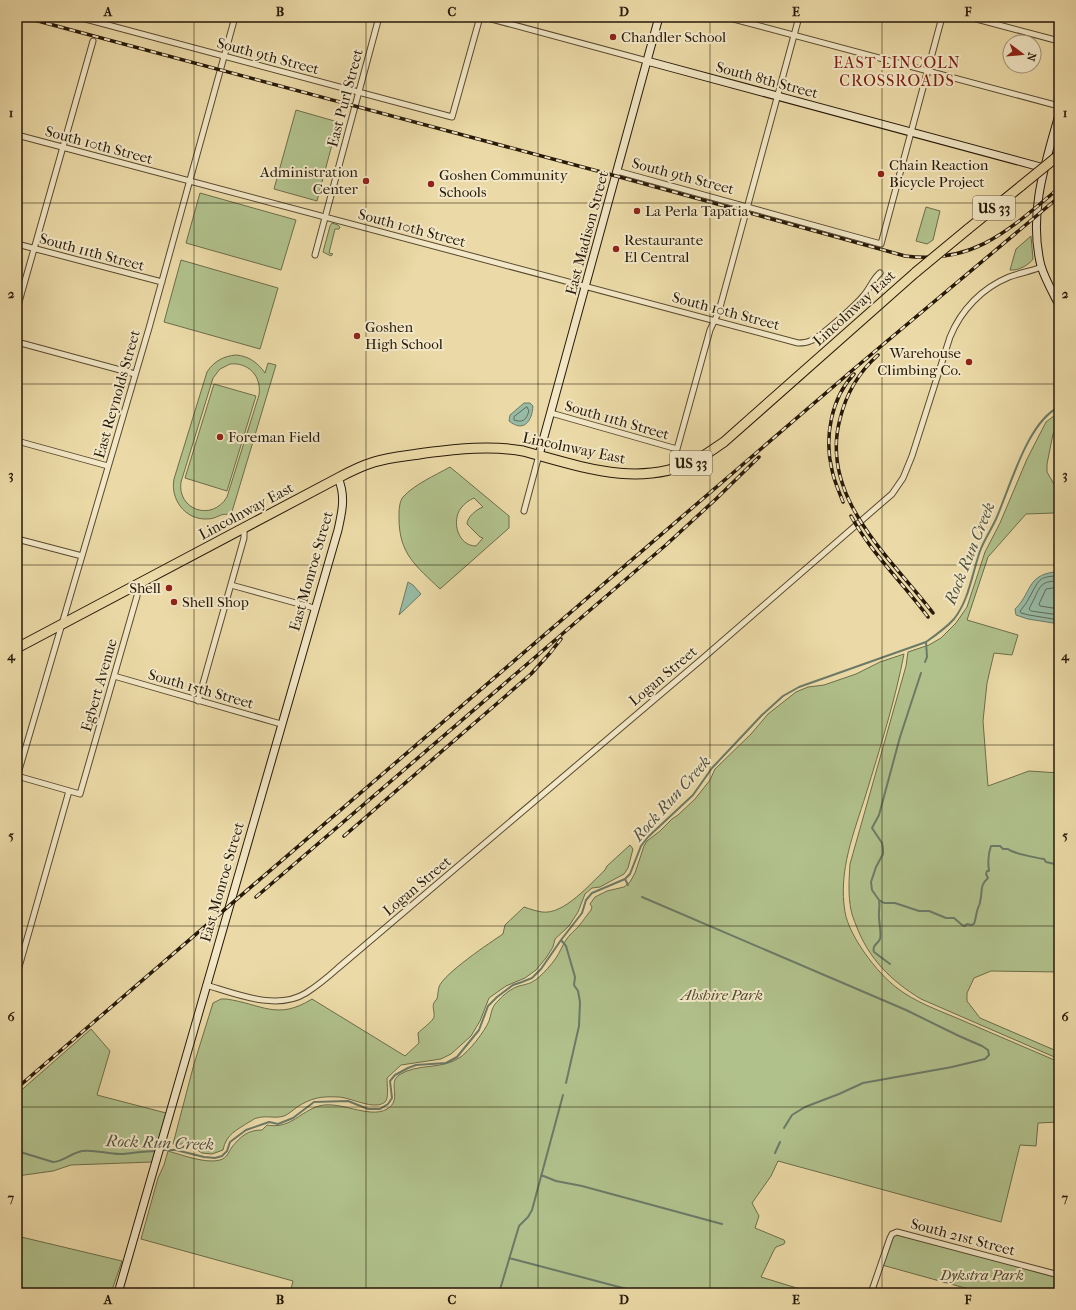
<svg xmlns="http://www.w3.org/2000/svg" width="1076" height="1310" font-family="'IM FELL French Canon',serif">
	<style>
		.green { fill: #b1c18c; stroke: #6c6d4a; fill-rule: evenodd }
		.water { fill: #98bba6; stroke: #6b7a67 }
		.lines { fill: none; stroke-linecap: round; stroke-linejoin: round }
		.shore { stroke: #606a58; stroke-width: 1 }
		.stream { stroke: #6b7a67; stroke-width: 2 }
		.street-casing { stroke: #584930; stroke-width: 7 }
		.secondary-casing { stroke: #271909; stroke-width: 9 }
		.highway-casing { stroke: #271909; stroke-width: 11 }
		.street { stroke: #f2e7c6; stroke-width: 5 }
		.secondary { stroke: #f2e7c6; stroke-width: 7 }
		.highway { stroke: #ebdaa7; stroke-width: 9 }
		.rail-casing { stroke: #271909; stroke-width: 3.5 }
		.rail { stroke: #f2e7c6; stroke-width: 2; stroke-dasharray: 6; stroke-linecap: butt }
		.highway-bridge-casing { stroke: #271909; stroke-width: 11; stroke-linecap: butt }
		.highway-bridge { stroke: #ebdaa7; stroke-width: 9 }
		.grid { fill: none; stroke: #271909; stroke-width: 1; stroke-opacity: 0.55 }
		.poi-dot { fill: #8f2418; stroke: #f2e7c6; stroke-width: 1.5 }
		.labels { text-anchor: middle; stroke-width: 4; stroke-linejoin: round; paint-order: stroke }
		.shield { fill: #f2e7c6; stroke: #645742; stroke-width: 1 }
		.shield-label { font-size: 14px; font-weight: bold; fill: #271909 }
		.poi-label { font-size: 15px; fill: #271909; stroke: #f2e7c6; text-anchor: start }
		.street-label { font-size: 15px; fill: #271909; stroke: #f2e7c6 }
		.park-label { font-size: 15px; font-style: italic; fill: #504b30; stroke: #f2e7c6 }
		.neighbourhood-label { font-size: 16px; letter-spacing: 1px; fill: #7a1f14; stroke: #f2e7c6 }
		.water-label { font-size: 16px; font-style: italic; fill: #4f5240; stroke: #f2e7c6 }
		.neatline { fill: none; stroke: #271909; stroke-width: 1.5 }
		.grid-label { font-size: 13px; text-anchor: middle; font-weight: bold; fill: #271909 }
	</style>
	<rect width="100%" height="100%" fill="#ebdaa7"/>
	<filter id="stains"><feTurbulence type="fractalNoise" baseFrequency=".005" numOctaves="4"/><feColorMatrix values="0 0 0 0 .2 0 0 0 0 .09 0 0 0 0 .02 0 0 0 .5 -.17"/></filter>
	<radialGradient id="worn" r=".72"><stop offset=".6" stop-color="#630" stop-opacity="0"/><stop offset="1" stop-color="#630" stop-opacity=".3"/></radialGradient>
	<!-- green -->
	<path class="green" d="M296 110 338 122 317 201 274 189Z
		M200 193 296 220 281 270 186 243Z
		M926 207 940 211 933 240 927 244 916 241Z
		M332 223 338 225 340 227 339 229H335L329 253 333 254 331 256 323 252 330 226Z
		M1031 236 1033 259C1029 265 1018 271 1010 270L1016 249Z
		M181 260 278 288 260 349 164 322Z
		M236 355C249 356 258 363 265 373L268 363 276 365 231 515C220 512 218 519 207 519 185 520 170 499 174 479L207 372C214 361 224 356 236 355ZM230 364C248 362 262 376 259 395L227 497C212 522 177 510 181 482L213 378 220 369Z
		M214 384 256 396 227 491 185 478Z
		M1059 412V423L1053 434 1047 464V472L1059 493V507L1054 513 1026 514 988 557 967 620 1018 635 1012 655 994 653 987 683 983 721 988 786 1029 771 1059 773V972L991 971 974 978 967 993V1001L980 1018 1059 1052V1059L921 999C891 981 868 958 856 925 854 920 852 915 851 910 848 895 849 879 850 864L906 666 908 652 929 645 941 638 956 623 967 607 985 552 1000 523 1027 459 1046 422Z
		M450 467 509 516V528L440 589C416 566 399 554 399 518 399 511 399 502 403 497 415 484 434 476 450 467ZM474 498 483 507C477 509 467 517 467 524L480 537 483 538 476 546C458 546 451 521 461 508 464 504 469 500 474 498Z
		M904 654C895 701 880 748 866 794 854 833 838 870 845 912 849 936 877 973 897 988 915 1002 938 1010 959 1019 992 1033 1026 1048 1059 1062V1122L1038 1123 1036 1146 1020 1145 1001 1222 778 1161 771 1176 752 1203 759 1216 755 1228 784 1240 785 1242 784 1244 776 1247 774 1250 761 1277 813 1293H290L293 1281 141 1239 158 1178 164 1165 168 1151C182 1155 206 1164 220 1160 227 1158 228 1153 232 1147 241 1136 248 1130 262 1130L267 1125C289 1129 298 1114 316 1107 337 1098 369 1120 387 1109 403 1100 387 1083 399 1075 417 1063 441 1070 459 1058 468 1053 485 1031 489 1021 492 1012 491 1007 499 1000 503 995 512 988 519 986 527 984 530 984 538 978 544 973 551 965 556 958 560 952 562 946 566 940 569 935 574 931 578 927 583 921 587 915 591 910L592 907 590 904 595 897 607 891 624 887 630 882 635 873 644 846 647 841 660 831 672 819 678 815 695 799 710 780 715 769 751 734 768 714 796 692 808 687 824 685 856 674 880 662Z
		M630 845 633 849 628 868 624 874 600 887 592 888 585 894 578 912 569 926 555 939 553 947 546 958 536 970 525 978 506 986 489 998 480 1021 471 1036 451 1054 441 1059 401 1065 387 1078C387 1084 389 1099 385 1102 374 1111 350 1097 338 1097 321 1096 311 1098 297 1107 293 1110 289 1114 284 1116 275 1119 267 1115 257 1118 254 1118 252 1121 249 1122 237 1130 226 1134 223 1150L212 1154 202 1153 188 1144H173L194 1064 213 1003 221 999H226C262 1004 277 1021 312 999L405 1056 419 1043 418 1033C421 1030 433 1021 434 1017 435 1010 430 1005 437 999 438 995 438 990 439 987 443 974 491 942 503 934L505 925 524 907C530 909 536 911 542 912 564 915 590 884 605 870L607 866Z
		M91 1029 110 1051 97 1095 166 1113 152 1162 71 1165 53 1171 17 1176V1094Z
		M899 1234 1059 1278V1293H983L882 1265 888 1246 894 1235Z
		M17 1236 122 1261 111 1293H17Z"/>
	<!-- water -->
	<path class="water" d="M524 403H530L533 406C532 421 524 433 509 421L510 415Z
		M1054 572 1059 573V624L1028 619 1016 615 1015 609C1032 593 1026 576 1054 572Z
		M408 582 413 585 421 594 399 615Z"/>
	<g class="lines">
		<!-- shore -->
		<path class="shore" d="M527 407 529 411C526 420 523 423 514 420V417Z
			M1059 576C1037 576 1039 581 1029 598 1027 603 1023 607 1020 611L1021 613 1029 615 1059 620
			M1059 581C1043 581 1041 584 1035 597 1033 601 1031 605 1029 609L1031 611 1059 615
			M1059 587 1046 589 1039 604 1040 606 1059 609"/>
		<!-- stream -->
		<path class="stream" d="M925 662 927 657 926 642
			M921 673 900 737 879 815 872 828 882 843 883 849V854L876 867 871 882 872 890 879 900 884 903H895L919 911H929L946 918H954L962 925 965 926 967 924 971 925 974 924C976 919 976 913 978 908 980 902 979 908 980 902 983 891 979 886 988 878L986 874 987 871H989C988 864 988 854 991 846H1000L1003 849H1008C1012 853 1037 858 1044 859L1046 862 1059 865
			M625 879 628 885
			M642 897 906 1010 959 1036 982 1046 988 1050 989 1055 985 1059 952 1067 863 1083 839 1094 805 1107 792 1115 784 1128
			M879 900C880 905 879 908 879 913 878 919 882 933 880 939 877 945 872 945 874 952L890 964
			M561 940 566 946 575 977 574 985 578 991 580 1002 579 1026 566 1083
			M161 1150H176L204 1157 215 1158 222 1156 227 1151 230 1142 246 1130 269 1122 278 1124 293 1118 314 1102 348 1101 368 1109H380L388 1104 392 1098 390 1081 395 1075 408 1068 416 1065 446 1063 457 1057 479 1030 488 1006 497 997 513 985 522 982 532 978 541 969 561 940 582 913 586 900 592 893 625 879 630 874 641 846 648 837 693 795 712 768 762 715 783 696 799 687 926 642C936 635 946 628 954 619 969 600 972 574 980 551 984 540 991 530 996 519 1010 488 1027 422 1059 407
			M17 1151 53 1162C63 1162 71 1153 82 1151 96 1149 109 1155 123 1154 134 1153 145 1151 157 1151
			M775 1153 780 1142
			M541 1175 556 1181 582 1186 722 1224
			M509 1258 642 1293
			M499 1293 519 1226 528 1217 532 1210 563 1095"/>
		<defs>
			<path id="street" d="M78 17 452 117 480 17
				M484 17 647 61
				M726 17 1059 106
				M969 17 1059 41
				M17 135 798 343C802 343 806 343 810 341 820 338 857 304 864 295 870 288 873 279 880 273
				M617 171 881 244 942 17
				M17 244 162 282
				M315 255 379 17
				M17 309 93 41
				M17 342 135 374
				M551 413 677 449 710 330 719 311 799 17
				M17 441 108 466
				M524 511 539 455
				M17 539 82 556
				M231 585 314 608
				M114 676 281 724
				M198 701 244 538V529
				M17 776 80 794 137 596 138 583
				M17 777 149 328 235 17
				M17 974 69 791
				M206 985C236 994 277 1011 306 993 317 986 328 977 338 968L702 659 892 494 903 478 912 456 950 337C961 310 982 288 1009 277 1020 273 1031 271 1042 267
				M871 1293 890 1238 892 1234 897 1232 1059 1275"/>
			<path id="secondary" d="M647 61 1044 168
				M1059 115C1045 164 1028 214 1041 266 1045 279 1053 293 1059 305
				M539 455 659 17
				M118 1293 338 530C342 512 346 496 338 478"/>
			<path id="highway" d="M968 229 1021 186
				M17 648 338 478C349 472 361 466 374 462 391 457 408 456 425 453 457 449 491 445 523 451 579 466 640 489 696 460 706 455 715 448 724 442L916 272"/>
		</defs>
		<!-- street casing -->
		<use href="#street" class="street-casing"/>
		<!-- secondary casing -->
		<use href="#secondary" class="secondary-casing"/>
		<!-- highway casing -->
		<use href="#highway" class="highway-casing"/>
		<!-- street -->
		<use href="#street" class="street"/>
		<!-- secondary -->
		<use href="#secondary" class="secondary"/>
		<!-- highway -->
		<use href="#highway" class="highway"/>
		<defs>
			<path id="rail" d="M23 17 616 176 905 256C974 265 1010 229 1059 188
				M878 355C859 372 846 394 840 419 819 497 890 557 933 613
				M843 502C839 491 834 481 832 470 824 438 831 398 854 374
				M851 516C871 553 903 583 928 617
				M344 836 531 674 550 653 561 639
				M256 897 667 544 716 499 759 457
				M17 1088 855 368 1059 197"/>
		</defs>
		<!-- rail casing -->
		<use href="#rail" class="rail-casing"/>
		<!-- rail -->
		<use href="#rail" class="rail"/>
		<defs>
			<path id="highway-bridge" d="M1021 186 1059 155
				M916 272 968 229"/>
		</defs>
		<!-- highway-bridge casing -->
		<use href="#highway-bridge" class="highway-bridge-casing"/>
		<!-- highway-bridge -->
		<use href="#highway-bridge" class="highway-bridge"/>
	</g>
	<!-- grid -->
	<path class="grid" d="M194 17V1293M366 17V1293M538 17V1293M710 17V1293M882 17V1293M17 203H1059M17 384H1059M17 565H1059M17 745H1059M17 926H1059M17 1107H1059"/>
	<!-- markers -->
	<g class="poi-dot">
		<circle cx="613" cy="37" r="4"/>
		<circle cx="881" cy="174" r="4"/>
		<circle cx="366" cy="181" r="4"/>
		<circle cx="431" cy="184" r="4"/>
		<circle cx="637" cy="211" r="4"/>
		<circle cx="616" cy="249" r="4"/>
		<circle cx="357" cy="336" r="4"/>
		<circle cx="969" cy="362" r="4"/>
		<circle cx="220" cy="437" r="4"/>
		<circle cx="169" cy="588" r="4"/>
		<circle cx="174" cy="602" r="4"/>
	</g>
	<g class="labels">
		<!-- shield labels -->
		<g class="shield">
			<rect x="973" y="196" width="42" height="24" rx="3"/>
			<rect x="670" y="451" width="42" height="24" rx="3"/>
		</g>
		<g class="shield-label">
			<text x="994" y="213">US 33</text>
			<text x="691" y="468">US 33</text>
		</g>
		<!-- poi labels -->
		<g class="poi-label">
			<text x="621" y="42">Chandler School</text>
			<text x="889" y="170">Chain Reaction<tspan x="889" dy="17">Bicycle Project</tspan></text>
			<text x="358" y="177" text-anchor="end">Administration<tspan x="358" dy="17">Center</tspan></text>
			<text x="439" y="180">Goshen Community<tspan x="439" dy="17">Schools</tspan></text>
			<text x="645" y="216">La Perla Tapatia</text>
			<text x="624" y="245">Restaurante<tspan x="624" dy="17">El Central</tspan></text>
			<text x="365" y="332">Goshen<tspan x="365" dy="17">High School</tspan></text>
			<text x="961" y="358" text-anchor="end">Warehouse<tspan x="961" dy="17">Climbing Co.</tspan></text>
			<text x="228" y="442">Foreman Field</text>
			<text x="161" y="593" text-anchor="end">Shell</text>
			<text x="182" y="607">Shell Shop</text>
		</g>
		<!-- street labels -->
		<g class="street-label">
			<text transform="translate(268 56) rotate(15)" y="5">South 9th Street</text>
			<text transform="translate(767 80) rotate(15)" y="5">South 8th Street</text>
			<text transform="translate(345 98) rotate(-75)" y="5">East Purl Street</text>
			<text transform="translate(99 145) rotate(15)" y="5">South 10th Street</text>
			<text transform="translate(683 176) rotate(15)" y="5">South 9th Street</text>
			<text transform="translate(412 228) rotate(15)" y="5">South 10th Street</text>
			<text transform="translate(587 233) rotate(-75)" y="5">East Madison Street</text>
			<text transform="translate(92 252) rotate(15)" y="5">South 11th Street</text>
			<text transform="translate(854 308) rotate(-42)" y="5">Lincolnway East</text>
			<text transform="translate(726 311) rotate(15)" y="5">South 10th Street</text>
			<text transform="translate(117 394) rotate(-74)" y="5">East Reynolds Street</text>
			<text transform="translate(617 420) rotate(16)" y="5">South 11th Street</text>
			<text transform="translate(574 448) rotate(12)" y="5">Lincolnway East</text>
			<text transform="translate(246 511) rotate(-28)" y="5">Lincolnway East</text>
			<text transform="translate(311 571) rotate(-74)" y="5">East Monroe Street</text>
			<text transform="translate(663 676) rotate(-40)" y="5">Logan Street</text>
			<text transform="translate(99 685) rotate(-74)" y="5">Egbert Avenue</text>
			<text transform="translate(201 689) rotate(16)" y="5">South 15th Street</text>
			<text transform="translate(222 882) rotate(-74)" y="5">East Monroe Street</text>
			<text transform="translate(417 886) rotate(-40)" y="5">Logan Street</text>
			<text transform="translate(963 1237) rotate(15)" y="5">South 21st Street</text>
		</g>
		<!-- park labels -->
		<g class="park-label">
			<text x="722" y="1000">Abshire Park</text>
			<text x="982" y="1280">Dykstra Park</text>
		</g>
		<!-- neighbourhood labels -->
		<g class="neighbourhood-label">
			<text x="897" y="68">EAST LINCOLN<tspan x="897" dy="18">CROSSROADS</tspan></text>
		</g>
		<!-- water labels -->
		<g class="water-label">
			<text transform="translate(969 553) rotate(-68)" y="6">Rock Run Creek</text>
			<text transform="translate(671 798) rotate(-48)" y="6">Rock Run Creek</text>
			<text transform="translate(160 1142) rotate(2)" y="6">Rock Run Creek</text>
		</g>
	</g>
	<!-- margin -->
	<rect width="1076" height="1310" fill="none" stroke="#ebdaa7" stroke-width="44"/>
	<!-- north arrow -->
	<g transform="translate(1022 54) rotate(106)"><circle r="19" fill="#f2e7c6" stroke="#a1957a"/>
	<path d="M0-3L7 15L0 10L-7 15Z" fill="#8f2418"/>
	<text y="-6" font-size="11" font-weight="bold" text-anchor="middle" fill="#271909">N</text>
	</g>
	<rect x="22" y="22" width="1032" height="1266" class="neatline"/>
	<g class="grid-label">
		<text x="108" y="16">A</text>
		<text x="280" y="16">B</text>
		<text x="452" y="16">C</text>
		<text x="624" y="16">D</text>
		<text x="796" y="16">E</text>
		<text x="968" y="16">F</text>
		<text x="11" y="117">1</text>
		<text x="1065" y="117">1</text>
		<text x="11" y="298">2</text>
		<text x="1065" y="298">2</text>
		<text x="11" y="479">3</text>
		<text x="1065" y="479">3</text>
		<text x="11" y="660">4</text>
		<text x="1065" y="660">4</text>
		<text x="11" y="840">5</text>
		<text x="1065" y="840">5</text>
		<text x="11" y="1021">6</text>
		<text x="1065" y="1021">6</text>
		<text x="11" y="1202">7</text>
		<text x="1065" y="1202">7</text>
		<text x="108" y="1304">A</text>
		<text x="280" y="1304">B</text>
		<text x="452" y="1304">C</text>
		<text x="624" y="1304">D</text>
		<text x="796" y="1304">E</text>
		<text x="968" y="1304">F</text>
	</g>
	<rect width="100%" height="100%" filter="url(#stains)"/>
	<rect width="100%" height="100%" fill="url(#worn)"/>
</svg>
